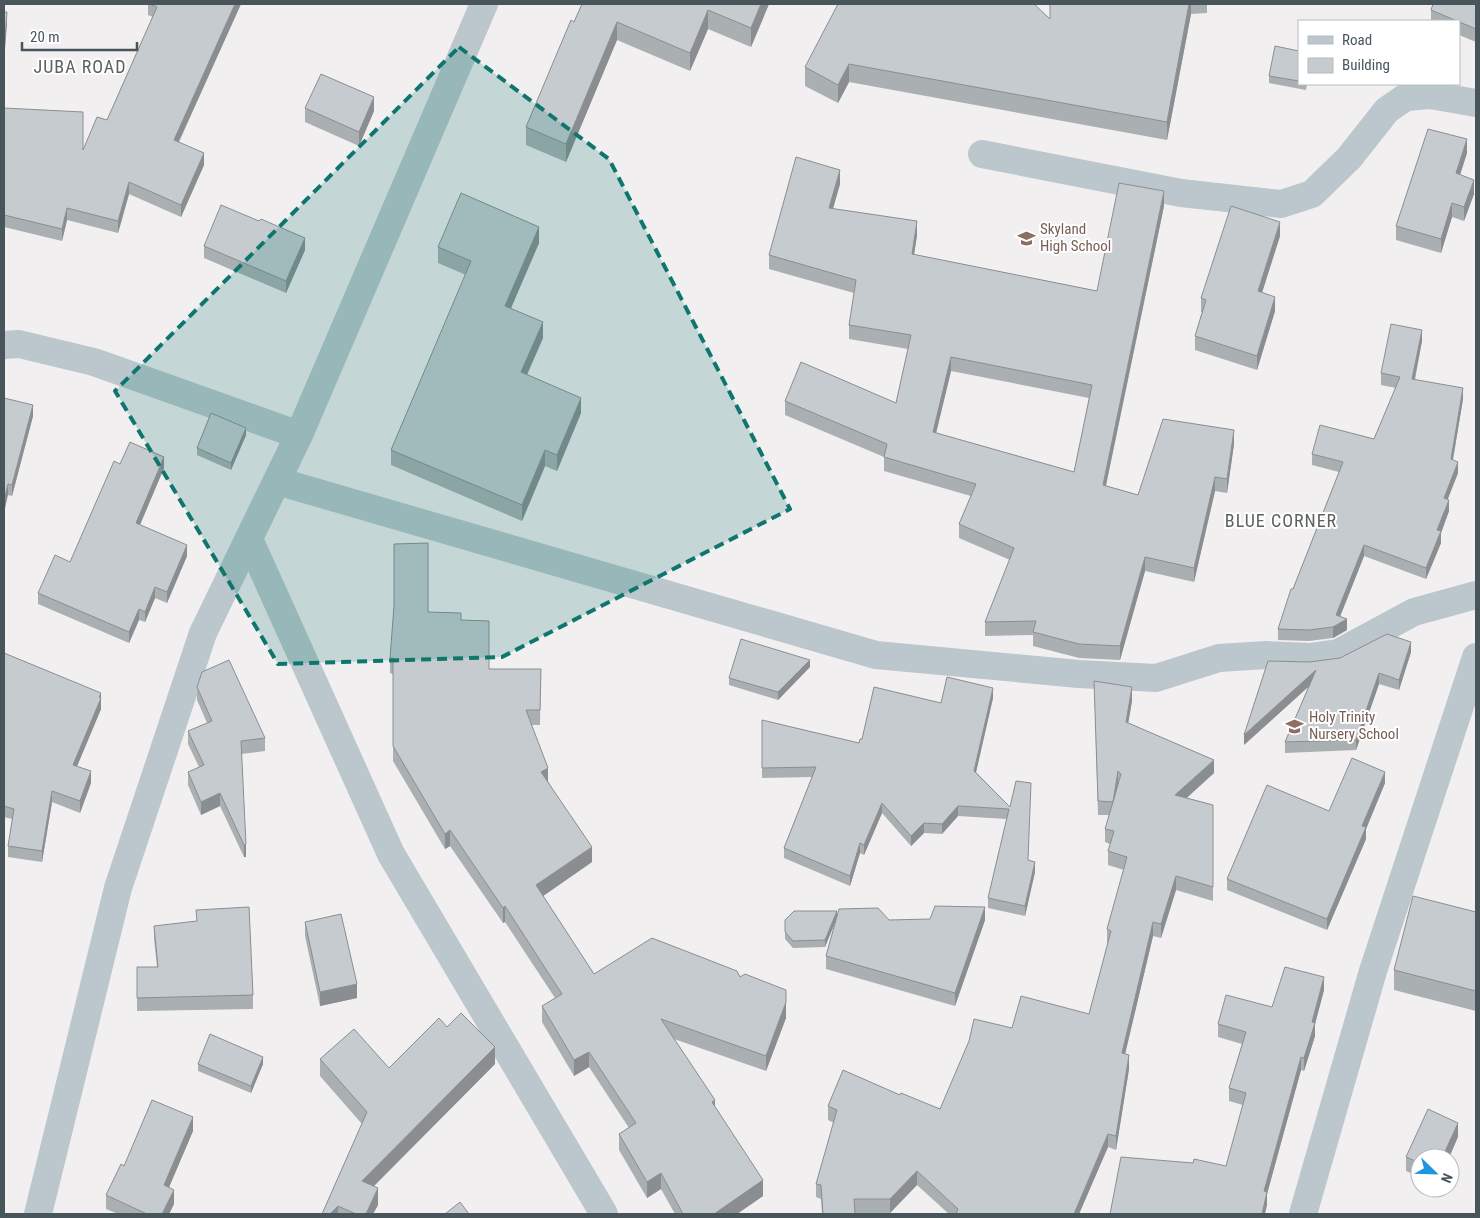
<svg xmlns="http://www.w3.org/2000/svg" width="1480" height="1218" font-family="'Roboto Condensed',sans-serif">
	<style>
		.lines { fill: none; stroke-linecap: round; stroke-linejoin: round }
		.street { stroke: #bbc7cc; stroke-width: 28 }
		.wall { fill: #aaafb2; fill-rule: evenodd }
		.shaded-wall { fill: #8b8e91 }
		.building { fill: #c6cbcf; stroke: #8b8e91; fill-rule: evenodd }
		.marked { fill: #0f766e; fill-opacity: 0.2; stroke: #0f766e; stroke-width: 4; stroke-dasharray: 10 6; stroke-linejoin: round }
		.labels { text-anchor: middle; stroke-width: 4; stroke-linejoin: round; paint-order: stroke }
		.education-label { font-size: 15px; fill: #785e54; stroke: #fff; text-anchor: start }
		.quarter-label { font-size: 18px; letter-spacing: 1px; fill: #5c6164; stroke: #fff }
	</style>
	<rect width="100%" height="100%" fill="#f2eff0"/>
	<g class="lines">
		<!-- street -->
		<path class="street" d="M982 154 1181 193 1281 204 1312 194 1349 158 1387 110 1406 97 1430 95 1476 103
			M4 345 19 344 94 362 299 435
			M277 481 876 655 1079 674 1156 678 1219 658 1266 655 1310 657 1338 653 1414 612 1476 595
			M249 539 391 854 604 1214
			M38 1214 118 888 203 633 299 435 484 4
			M1303 1214 1373 971 1476 657"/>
	</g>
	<!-- wall -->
	<path class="wall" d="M148 4H241L179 142 204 165 181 217 129 194 118 233 67 220 62 241 4 227V108L83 150 107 120 153 17 148 15Z
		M582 4H769L751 47 708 29 690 71 617 40 566 162 526 145V127Z
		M1050 4H1207V13L1191 14 1167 140 849 82 838 103 805 86V67L1050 19Z
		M1476 4V42L1459 35V21H1431V10Z
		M1299 51V84H1307L1306 90 1269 83V76Z
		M305 108 374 111 359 146 305 122Z
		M1467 153 1460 175 1474 194 1464 221 1452 217 1441 253 1396 240V226Z
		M840 184 833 209 917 235 914 255 1097 291 1164 206 1106 486 1138 495 1234 444 1227 493 1215 491 1194 582 1145 571 1120 660 1079 658 1033 646V635L985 636V622L1010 560 959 538V524L971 496 884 471V457L785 415V401L896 403 908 349 849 339V325L854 293 769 269V255ZM951 371 1089 398 1074 472 936 433Z
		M1280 236 1262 293 1275 311 1257 370 1195 350V336L1202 312H1201V298Z
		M539 243 511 308 543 338 527 375 581 413 557 471 545 466 522 521 391 465V450L466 275 438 263V247Z
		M204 246 305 250 286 293 204 258Z
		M1422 341 1415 380 1463 399 1453 460 1458 473 1447 499 1449 511 1441 533V543L1426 579 1364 556 1340 617 1347 630 1333 638 1309 641 1278 640V629L1293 589 1339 472 1312 465V454L1374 439 1396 388 1381 385V373Z
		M4 398 33 416 12 496 8 495Z
		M246 435 231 470 197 455V448Z
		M120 464 164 468 140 525 187 556 167 603 155 598 145 622 139 620 129 643 38 604V593L70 562Z
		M428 612 461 620 489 669H541L540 725H532L548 781 592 862 543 896 594 974 740 977 786 1018 766 1071 674 1039 715 1107 763 1196 737 1214H675L661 1189 647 1198 619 1150V1134L629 1128 589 1067 574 1076 542 1022V1006L555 998 505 922 503 923 450 846 445 849 393 761V674L390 673V658Z
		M1411 652 1399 690 1379 684 1356 750 1285 753V742L1309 686 1244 745 1309 662Z
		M4 653 101 704V709L77 766 91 783 80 813 52 802 42 862 8 857V846L12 819 4 817Z
		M810 667 778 700 729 685V678Z
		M1094 681 1132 701 1128 723 1214 773 1187 798 1213 805V901L1176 890 1161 938 1153 936 1125 1054 1129 1069 1116 1150 1108 1147 1079 1214H949L917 1185 890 1213H855V1214H822L821 1199 816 1197V1184L834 1123 828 1120V1106L900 1095 940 1109 1012 1028 1089 1014 1108 943H1107V929L1124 870 1108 865V851L1110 844 1105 842V829L1109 815H1098Z
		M197 687 265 738V751L241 754 246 857H244L220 806 201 815 188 785V772L199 767 188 744V731L207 723 197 700Z
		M993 698 976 772 1010 807 1028 860 1035 872 1025 916 988 908V898L1007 819 958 816 942 834 924 833 911 846 882 813 864 855 860 853 850 886 784 858V848L812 777 762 778V720L859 743 862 739 941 703Z
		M1385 783 1366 829V839L1327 930 1227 890V879L1329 811Z
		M1476 912V1011L1394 990V970Z
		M837 917 889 920H985L955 1006 826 969V956L836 920 825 947 793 948 785 939V920Z
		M305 922 357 998 320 1006 305 936Z
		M154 926 253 995V1009L137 1011V967H157L154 939Z
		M1324 990 1315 1024V1036L1304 1071 1301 1070 1267 1194V1205L1226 1166 1243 1105 1229 1101V1088L1242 1044 1218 1037V1024L1272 1007Z
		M447 1027 495 1064 374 1186 378 1205 373 1214H322L362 1124 320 1076V1059L389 1068Z
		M198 1064H263L251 1093 198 1071Z
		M193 1131 169 1187 174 1204 169 1214H118L106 1209V1195L124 1166Z
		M1458 1137 1420 1158V1177L1406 1171V1157Z"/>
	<!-- shaded-wall -->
	<path class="shaded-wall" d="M235 4H241L174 152V140Z
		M761 4H769L751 47V28Z
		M1189 4H1191V14L1167 140V122Z
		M708 10V29L690 71V53Z
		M7 12V24L4 62V50Z
		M617 22V40L566 162V144Z
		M849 64V82L838 103V85Z
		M374 97V111L359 146V132Z
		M1467 139V153L1456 187V173Z
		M204 153V165L181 217V205Z
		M840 170V184L829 222V208Z
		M1474 180V194L1464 221V207Z
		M129 182V194L118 233V221Z
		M1164 191V206L1103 499V485Z
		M1452 203V217L1441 253V239Z
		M67 208V220L62 241V229Z
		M917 221V235L912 268V254Z
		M1280 222V236L1258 305V291Z
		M539 227V243L505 322V306Z
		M305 238V250L286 293V281Z
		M1275 297V311L1257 370V356Z
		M543 322V338L521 388V372Z
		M1422 330V341L1412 391V379Z
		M951 357V371L933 446V432Z
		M1463 388V399L1451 470V459Z
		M581 398V413L557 471V455Z
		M33 405V416L12 496V485Z
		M246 428V435L231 470V463Z
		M1234 430V444L1227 493V479Z
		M545 450V466L522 521V505Z
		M164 457V468L136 534V523Z
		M1458 462V473L1444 509V498Z
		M1215 477V491L1194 582V568Z
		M8 484V495L4 513V501Z
		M1449 500V511L1441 533V543L1426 579V568L1437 530Z
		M187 545V556L167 603V592Z
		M1364 545V556L1337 624 1347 619V630L1333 638V627L1336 615Z
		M1145 557V571L1120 660V646Z
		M155 587V598L145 622V612Z
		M139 609V620L129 643V632Z
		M1411 642V652L1399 690V680Z
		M810 660V667L778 700V692Z
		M1316 670V680L1244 745V735Z
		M1379 673V684L1356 750V740Z
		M1132 687V701L1126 736V722Z
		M993 688V698L974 781V771Z
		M101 693V709L73 776V765Z
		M1214 760V773L1175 808V795Z
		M548 768V783L541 772Z
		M91 771V783L80 813V801Z
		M1118 771V784L1113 802Z
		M1385 772V783L1366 829V839L1327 930V919L1362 826Z
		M52 791V802L42 862V851Z
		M220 793V806L201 815V802Z
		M882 803V813L864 855V845Z
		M958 806V816L942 834V824Z
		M924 823V833L911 846V836Z
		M450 830V846L445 849V834Z
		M860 843V853L850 886V876Z
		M246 844V857H244V845Z
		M592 847V862L536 901V885Z
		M1035 862V872L1025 916V906Z
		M1176 876V890L1161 938V924Z
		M505 906V922L503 923V908Z
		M985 907V920L955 1006V993Z
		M837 911V918L825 947V940Z
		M1153 922V936L1122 1067V1053Z
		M1324 977V990L1315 1024V1036L1304 1071V1058L1312 1022Z
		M357 984V998L320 1006V992Z
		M786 1002V1018L766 1071V1056Z
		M495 1047V1064L362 1198V1181Z
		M589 1052V1067L574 1076V1060Z
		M1129 1055V1069L1116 1150V1136Z
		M263 1057V1064L251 1093V1086Z
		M1301 1057V1070L1267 1194V1205L1265 1214H1262L1264 1191Z
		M715 1100V1115L712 1102Z
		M193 1117V1131L164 1199V1185Z
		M1458 1123V1137L1449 1158H1442Z
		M1108 1134V1147L1079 1214H1074Z
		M917 1171V1185L890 1213V1199Z
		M661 1173V1189L647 1198V1182Z
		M763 1180V1196L737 1214H714Z
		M378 1188V1205L373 1214H366Z
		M174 1190V1204L169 1214H162Z
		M338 1206V1214H330Z"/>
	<!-- building -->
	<path class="building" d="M150 4H235L174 140 204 153 181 205 129 182 118 221 67 208 62 229 4 215V108L83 112V150L97 117 107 120 157 7Z
		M582 4H761L751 28 708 10 690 53 617 22 566 144 526 127 571 20 574 22Z
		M838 4H1034L1050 19V4H1189L1167 122 849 64 838 85 805 67Z
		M1433 4H1476V29L1431 10Z
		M4 12H7L4 50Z
		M1275 46 1299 51V81L1269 76Z
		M321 74 374 97 359 132 305 108Z
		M1428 129 1467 139 1456 173 1474 180 1464 207 1452 203 1441 239 1396 226Z
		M796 157 840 170 829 208 917 221 912 254 1097 291 1119 183 1164 191 1103 485 1138 495 1163 419 1234 430 1227 479 1215 477 1194 568 1145 557 1120 646 1079 644 1033 632 1036 621 985 622 1014 548 959 524 976 484 884 457 887 444 785 401 801 362 896 403 911 335 849 325 856 280 769 255ZM951 357 1092 385 1074 472 933 432Z
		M461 193 539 227 505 306 543 322 521 372 581 398 557 455 545 450 522 505 391 450 471 261 438 247Z
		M221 205 259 221 261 219 305 238 286 281 204 246Z
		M1231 206 1280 222 1258 291 1275 297 1257 356 1195 336 1206 300 1201 298Z
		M1391 324 1422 330 1412 379 1463 388 1451 459 1458 462 1444 498 1449 500 1437 530 1441 531 1426 568 1364 545 1336 615 1347 619 1333 627 1309 630 1278 629 1291 589H1293L1343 462 1312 454 1320 425 1374 439 1400 377 1381 373Z
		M4 398 33 405 12 485 8 484 4 501Z
		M211 413 246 428 231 463 197 448Z
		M130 442 164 457 136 523 187 545 167 592 155 587 145 612 139 609 129 632 38 593 55 555 70 562 114 461 120 464Z
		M428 543V612L461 613V620L489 621V669H541L540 710H526L548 768 541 772 592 847 536 885 594 974 652 938 737 971 740 977 745 974 786 990V1002L766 1056 661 1019 715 1100 712 1102 763 1180 714 1214H683L661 1173 647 1182 619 1134 636 1123 589 1052 574 1060 542 1006 562 994 505 906 503 908 450 830 445 834 393 746V658H390L394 606V544Z
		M1387 634 1411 642 1399 680 1379 673 1356 740 1285 742 1316 670 1244 735 1268 661 1309 662 1340 658Z
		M741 639 810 660 778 692 729 678Z
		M4 653 101 693 99 697 101 698 73 765 91 771 80 801 52 791 42 851 8 846 14 809 4 806Z
		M229 660 265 738 241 741 246 844 244 845 220 793 201 802 188 772 204 765 188 731 212 721 197 687 202 672Z
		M947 677 993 688 974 771 1010 807 1016 781 1031 783 1028 860 1035 862 1025 906 988 898 1009 809 958 806 942 824 924 823 911 836 882 803 864 845 860 843 850 876 784 848 816 767 762 768V720L859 743 860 739H862L874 687 941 703Z
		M1094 681 1132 687 1126 722 1214 760 1175 795 1213 805V887L1176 876 1161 924 1153 922 1122 1053 1129 1055 1116 1136 1108 1134 1074 1214H956L958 1209 917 1171 890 1199H854L855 1214H823L821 1185 816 1184 837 1110 828 1106 843 1070 900 1095 901 1093 940 1109 969 1041 974 1019 1012 1028 1021 996 1089 1014 1111 931 1107 929 1127 857 1108 851 1114 831 1105 829 1113 802 1098 801ZM1118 771 1121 774 1113 802Z
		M1352 758 1385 772 1362 826 1366 827 1327 919 1227 879 1267 785 1329 811Z
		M1413 896 1476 912V991L1394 970Z
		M935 906 985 907 955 993 826 956 839 909 878 908 889 920 930 919Z
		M249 907 253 995 137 998V967H158L154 926 197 921 196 910Z
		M794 911H837L825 940 793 941 785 932V920Z
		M341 914 357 984 320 992 305 922Z
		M1285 967 1324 977 1312 1022 1315 1023 1304 1058 1301 1057 1264 1191 1267 1192 1262 1214H1110L1121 1157 1193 1163 1194 1159 1226 1166 1246 1093 1229 1088 1246 1032 1218 1024 1226 995 1272 1007Z
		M461 1013 495 1047 362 1181 378 1188 366 1214H356L338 1206 330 1214H322L367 1112 320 1059 354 1029 389 1068 439 1018 447 1027Z
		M210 1034 263 1057 251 1086 198 1064Z
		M152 1100 193 1117 164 1185 174 1190 162 1214H147L106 1195 121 1164 124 1166Z
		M1428 1109 1458 1123 1442 1158H1420V1163L1406 1157Z
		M460 1202 469 1214H445Z"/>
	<!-- marked area -->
	<path class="marked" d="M459 47 609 159 790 509 502 657 278 664 115 391Z"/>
	<!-- icons -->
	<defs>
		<symbol id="school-bare" viewBox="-9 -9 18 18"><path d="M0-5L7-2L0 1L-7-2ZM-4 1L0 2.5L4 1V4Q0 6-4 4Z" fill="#8d6e63" stroke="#fff" stroke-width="2.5" paint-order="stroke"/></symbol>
	</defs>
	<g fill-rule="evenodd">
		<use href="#school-bare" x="1014" y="226" width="25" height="25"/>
		<use href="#school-bare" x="1282" y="714" width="25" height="25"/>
	</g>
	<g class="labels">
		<!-- education labels -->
		<g class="education-label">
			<text x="1040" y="234">Skyland<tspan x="1040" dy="17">High School</tspan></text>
			<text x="1309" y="722">Holy Trinity<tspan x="1309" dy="17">Nursery School</tspan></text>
		</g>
		<!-- quarter labels -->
		<g class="quarter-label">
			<text x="80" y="73">JUBA ROAD</text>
			<text x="1281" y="527">BLUE CORNER</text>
		</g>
	</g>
	<!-- border -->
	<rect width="1480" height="1218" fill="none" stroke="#48565c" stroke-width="10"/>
	<!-- legend -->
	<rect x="1298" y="20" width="162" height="65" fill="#ffffff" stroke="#b6bbbe"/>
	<rect x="1308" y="36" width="25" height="8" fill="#bbc7cc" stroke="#b6bbbe"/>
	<text x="1342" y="45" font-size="15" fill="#48565c">Road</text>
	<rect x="1308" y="58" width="25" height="15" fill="#c6cbcf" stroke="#b6bbbe"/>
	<text x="1342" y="70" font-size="15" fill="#48565c">Building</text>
	<!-- north arrow -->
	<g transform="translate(1435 1173) rotate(113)"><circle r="24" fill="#ffffff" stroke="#b6bbbe"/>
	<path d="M0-4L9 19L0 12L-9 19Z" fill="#1c96de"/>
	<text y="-8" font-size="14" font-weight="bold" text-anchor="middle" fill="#48565c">N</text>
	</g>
	<!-- scale -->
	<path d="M22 42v8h115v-8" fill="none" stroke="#48565c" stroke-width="2.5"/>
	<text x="30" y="42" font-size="15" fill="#48565c" stroke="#ffffff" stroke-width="4" paint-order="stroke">20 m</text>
</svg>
